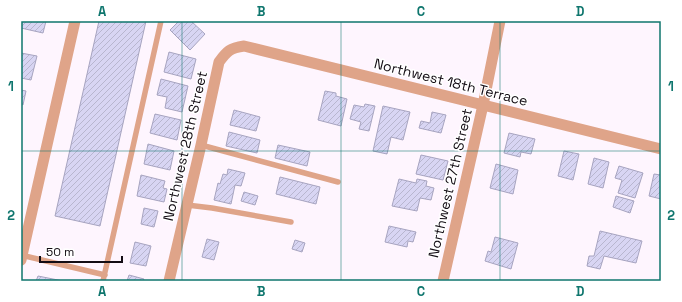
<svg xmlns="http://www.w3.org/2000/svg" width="682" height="302" font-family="'Space Grotesk',sans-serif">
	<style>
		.building { fill: url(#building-hatch); stroke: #a7a4c0 }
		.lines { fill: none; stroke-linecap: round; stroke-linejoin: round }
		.service { stroke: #dfa489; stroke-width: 5.5 }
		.minor { stroke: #dfa489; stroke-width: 11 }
		.grid { fill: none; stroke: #0f766e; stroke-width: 1; stroke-opacity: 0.55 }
		.labels { text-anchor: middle; stroke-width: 3; stroke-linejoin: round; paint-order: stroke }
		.street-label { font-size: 14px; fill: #130c14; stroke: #fff }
		.neatline { fill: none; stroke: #0f766e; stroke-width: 1.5 }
		.grid-label { font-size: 13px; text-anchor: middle; font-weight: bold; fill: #0f766e }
	</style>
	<defs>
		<pattern id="building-hatch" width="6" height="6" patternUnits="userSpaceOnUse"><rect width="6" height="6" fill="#d8d5f3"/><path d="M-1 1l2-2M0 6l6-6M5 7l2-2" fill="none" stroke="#b8b6cf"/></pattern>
	</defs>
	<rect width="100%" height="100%" fill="#fef5fe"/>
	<!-- building -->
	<path class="building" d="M21 21H46L43 33 21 28Z
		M99 21H146L100 226 55 216Z
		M177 21H191L205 34 190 50 170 30 178 22Z
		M169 52 196 59 191 79 164 72Z
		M21 53 37 56 31 80 21 78Z
		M161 79 188 86 182 112 165 108 167 97 157 95Z
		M21 90 26 91 23 105 21 104Z
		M325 91 336 93V96L347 99 341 126 318 120Z
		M365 104 375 106 369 131 359 129 361 122 350 119 354 105 364 107Z
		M383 106 410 112 403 140 391 137 387 154 373 151Z
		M234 110 260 117 256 131 230 125Z
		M432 112 446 115 441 133 419 128 421 121 430 123Z
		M155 114 181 120 177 140 150 133Z
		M229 132 260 140 257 153 226 146Z
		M509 133 535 139 531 154 521 152 520 157 504 153Z
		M148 144 174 151 170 170 144 164Z
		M278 145 310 152 307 166 275 158Z
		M564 151 579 154 573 180 558 176Z
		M421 155 448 161 443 180 416 174Z
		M594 158 609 162 603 188 588 184Z
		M496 164 518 170 513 194 490 188Z
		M619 166 643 173 635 198 618 193 622 180 615 178Z
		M228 169 245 173 241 186 235 185 231 204 214 200 218 183 220 184 223 174 227 175Z
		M654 174 661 175V199L649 196Z
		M141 175 165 181 163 188 167 189 164 202 137 196Z
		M280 177 320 187 316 204 276 194Z
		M399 179 416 183 417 179 427 181 426 186 434 188 431 200 420 198 417 211 392 206Z
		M244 192 258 196 255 205 241 201Z
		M616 196 634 201 630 213 613 207Z
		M144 208 158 211 154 227 141 224Z
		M389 226 416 232 413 242 408 241 407 247 385 242Z
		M600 231 642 241 636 263 604 256 600 269 587 266 589 256H594Z
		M495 237 518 243 511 269 485 261 488 251 491 252Z
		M207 239 219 242 214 260 202 257Z
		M295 240 305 243 302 252 292 249Z
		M135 242 151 246 146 266 130 263Z
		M129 275 144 279 143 281H127Z
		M38 276 63 281H36Z"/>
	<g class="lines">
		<!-- service -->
		<path class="service" d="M201 145 338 182
			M187 205 212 208 291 222
			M21 255 105 275
			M103 281 161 21"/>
		<!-- minor -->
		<path class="minor" d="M21 260 75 21
			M169 281 201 145 219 62C227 51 230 48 244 46L661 149
			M443 281 483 105 500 21"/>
	</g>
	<!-- grid -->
	<path class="grid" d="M182 21V281M341 21V281M500 21V281M21 151H661"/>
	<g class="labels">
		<!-- street labels -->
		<g class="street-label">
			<text transform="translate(451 82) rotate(14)" y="5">Northwest 18th Terrace</text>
			<text transform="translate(185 146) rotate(-77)" y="5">Northwest 28th Street</text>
			<text transform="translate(450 183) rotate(-77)" y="5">Northwest 27th Street</text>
		</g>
	</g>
	<!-- border -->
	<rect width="682" height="302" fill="none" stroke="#ffffff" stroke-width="44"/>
	<!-- scale -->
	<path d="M40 256v6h82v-6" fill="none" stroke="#130c14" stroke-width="2"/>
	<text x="46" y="256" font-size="12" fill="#130c14" stroke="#ffffff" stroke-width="3" paint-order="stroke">50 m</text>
	<rect x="22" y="22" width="638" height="258" class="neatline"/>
	<g class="grid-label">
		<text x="102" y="16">A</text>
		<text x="261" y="16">B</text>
		<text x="421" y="16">C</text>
		<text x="580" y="16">D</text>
		<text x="11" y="91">1</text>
		<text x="671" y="91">1</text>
		<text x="11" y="220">2</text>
		<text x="671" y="220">2</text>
		<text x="102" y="296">A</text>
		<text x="261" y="296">B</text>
		<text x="421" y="296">C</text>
		<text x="580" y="296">D</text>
	</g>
</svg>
